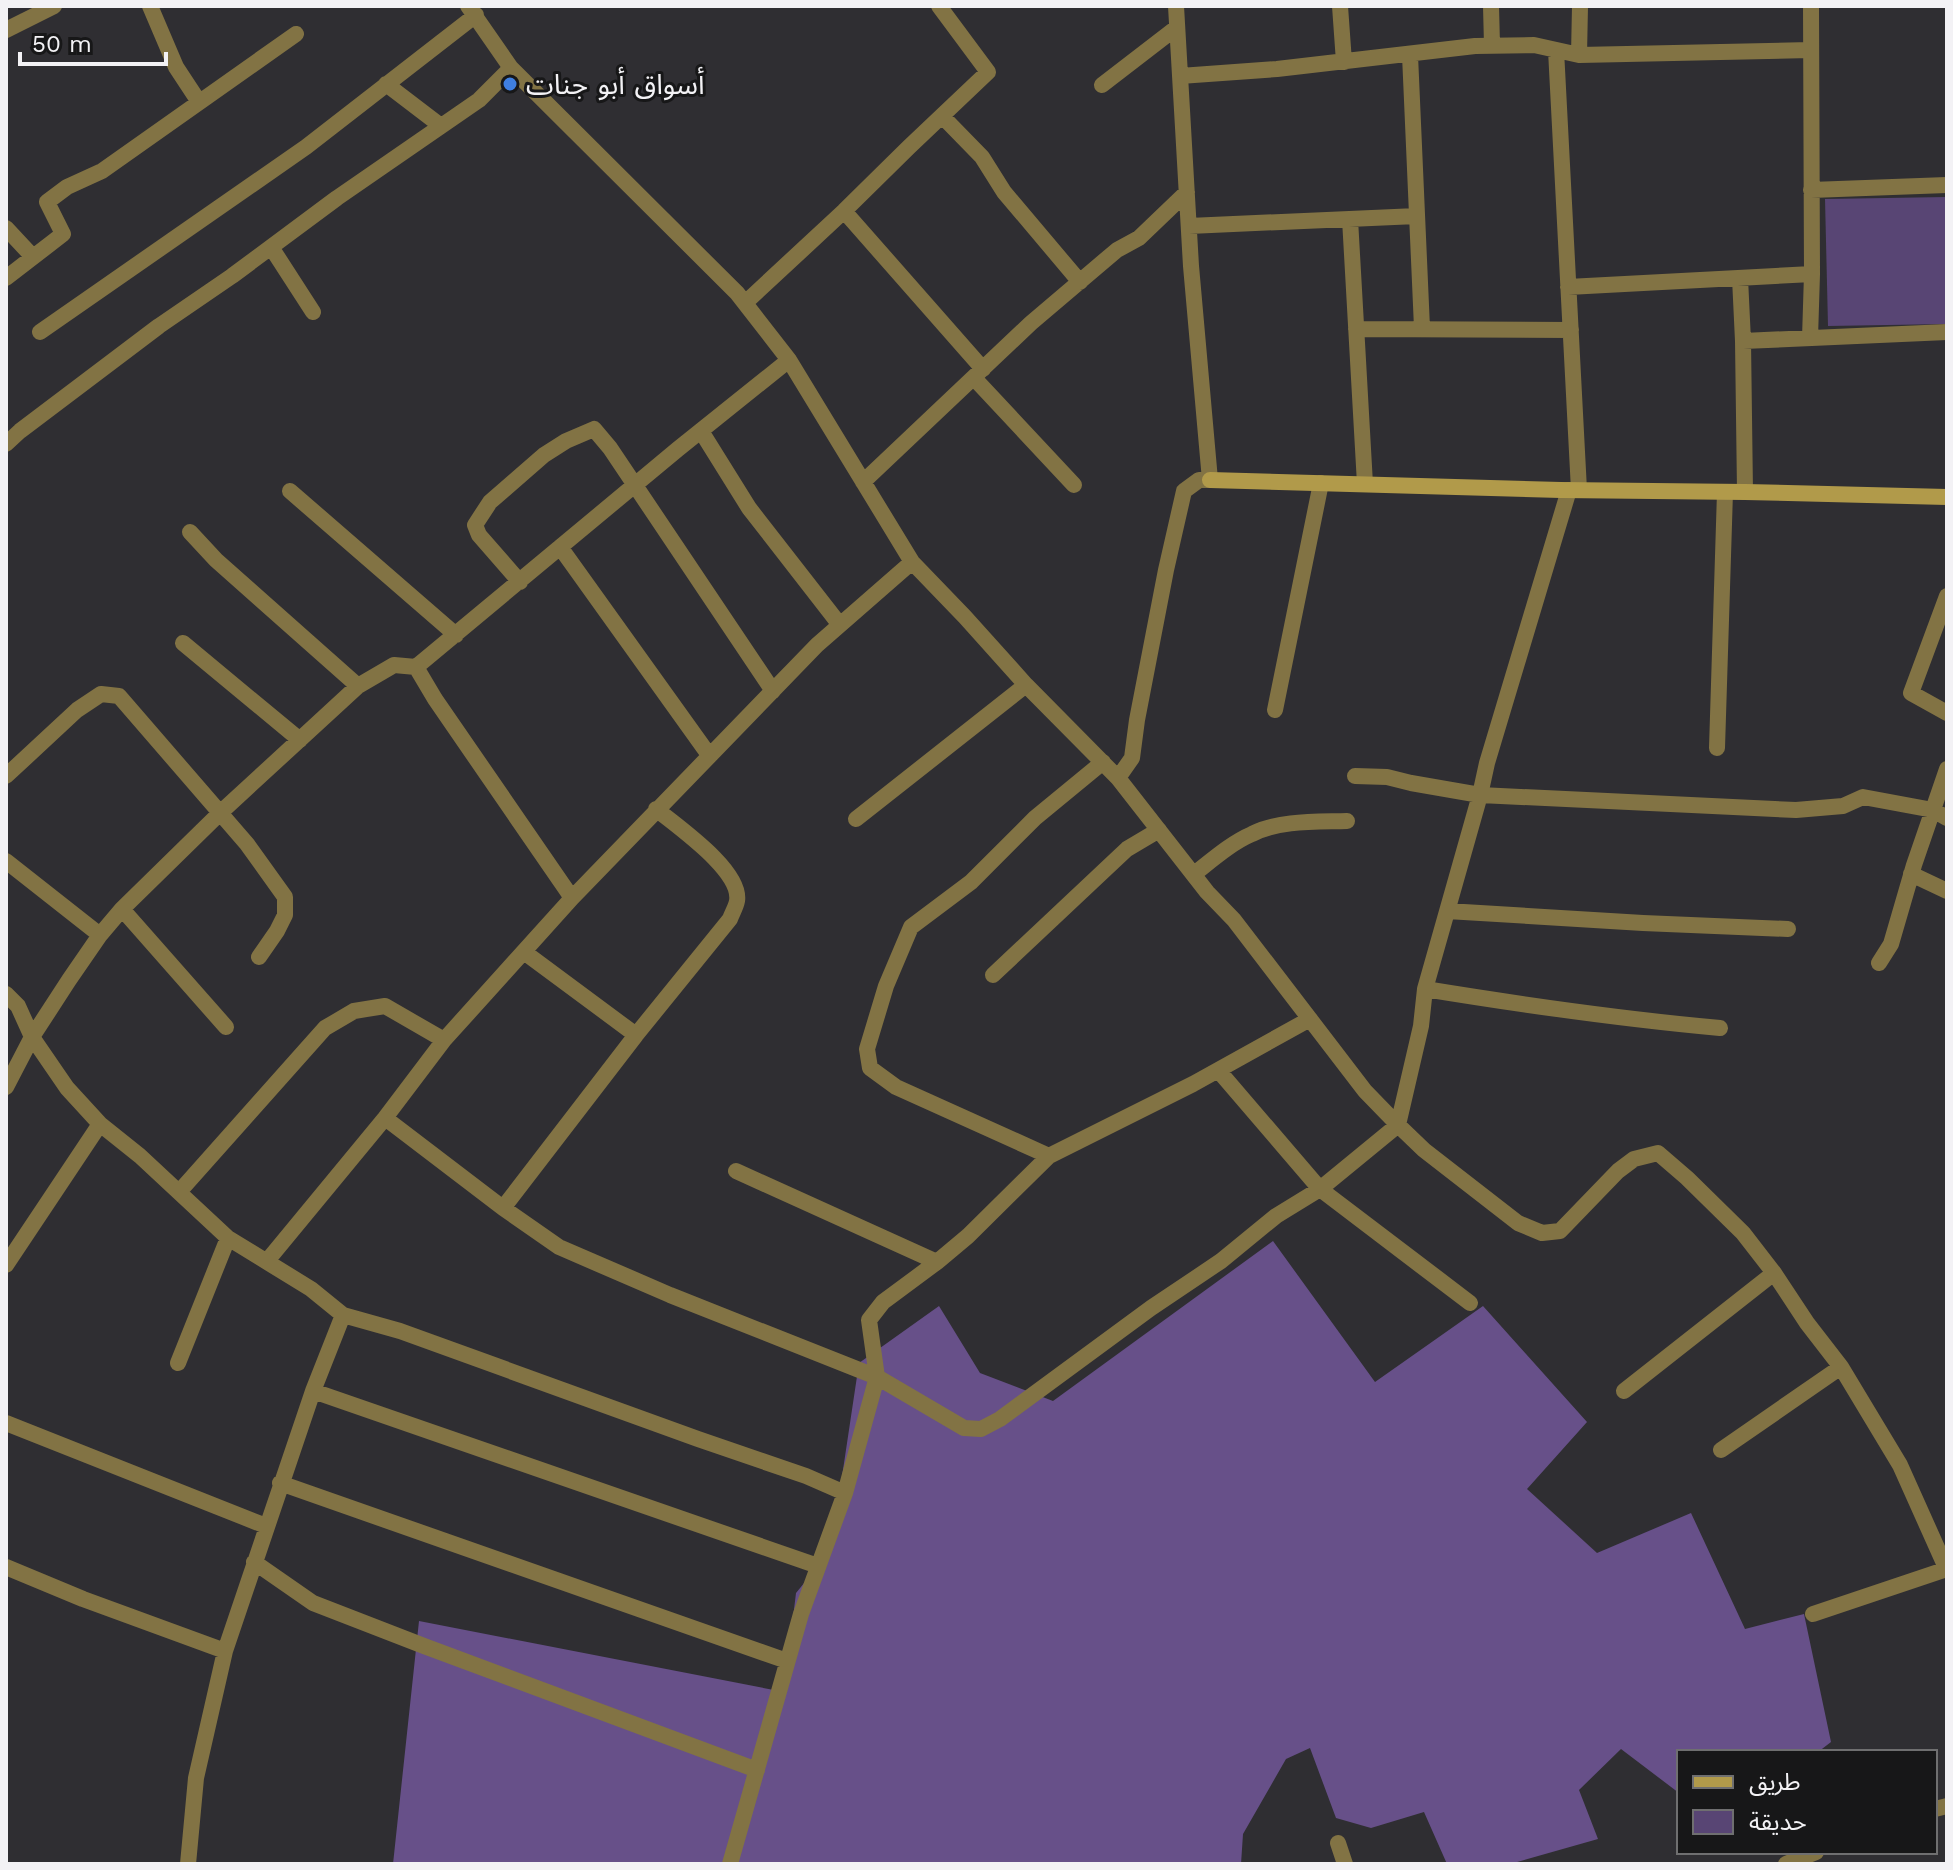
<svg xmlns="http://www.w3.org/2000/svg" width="1953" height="1870" font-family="'Work Sans','Noto Sans Arabic',sans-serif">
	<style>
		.green { fill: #584574 }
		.forest { fill: #675089 }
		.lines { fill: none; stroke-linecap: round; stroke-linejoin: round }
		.street { stroke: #827344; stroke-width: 16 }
		.secondary { stroke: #b19a4a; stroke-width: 16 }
		.shop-dot { fill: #3f7fe0; stroke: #171718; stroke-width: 3 }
		.labels { text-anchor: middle; stroke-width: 6; stroke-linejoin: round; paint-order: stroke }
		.poi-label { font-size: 28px; fill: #f3f2f5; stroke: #171718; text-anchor: start }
	</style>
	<rect width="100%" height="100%" fill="#2f2e32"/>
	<!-- green -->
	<path class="green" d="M1947 197V324L1828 326 1825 199Z"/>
	<!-- forest -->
	<path class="forest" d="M1273 1241 1375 1382 1483 1306 1587 1422 1527 1489 1597 1553 1691 1513 1745 1629 1804 1614 1831 1742 1818 1752H1679V1793L1621 1749 1579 1790 1598 1839 1510 1864H1447L1424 1812 1371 1828 1336 1818 1310 1748 1286 1759 1243 1834 1241 1864H393L419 1621 784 1692 796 1593 831 1550 859 1363 939 1306 980 1373 1053 1401Z"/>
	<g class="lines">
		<!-- street -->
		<path class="street" d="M150 6 176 67 199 102
			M468 6 511 68 737 293 789 360 912 562 965 617 1026 685 1118 778 1207 892 1234 920 1365 1091 1398 1125 1424 1150 1518 1223 1542 1233 1560 1231 1618 1171 1634 1159 1658 1153 1687 1178 1743 1233 1774 1273 1807 1323 1841 1367 1900 1465 1947 1570
			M1340 6 1344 62
			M1491 6 1492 45
			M6 30 54 6
			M1556 50 1579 490
			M1410 55 1422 328
			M1579 55 1580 6
			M1180 76 1277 69 1475 46 1534 45 1579 55 1810 50
			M386 84 441 126
			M1102 85 1176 28
			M942 116 982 157 1004 192 1080 282
			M1811 190 1947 185
			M844 211 983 369
			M1350 219 1365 484
			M1189 226 1417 216
			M6 228 33 257
			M271 247 313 312
			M6 278 63 234 47 202 67 187 102 171 296 34
			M1740 278 1743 341 1745 492
			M1568 287 1812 274
			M745 303 844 211 909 147 988 72 939 6
			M1356 329 1571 330
			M40 332 306 147 476 15
			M1810 338 1812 274 1811 6
			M1743 341 1947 332
			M974 378 1074 485
			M701 431 749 508 840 625
			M6 444 20 431 159 326 232 276 337 198 479 100 511 68
			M863 482 1031 323 1117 250 1139 238 1187 192
			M290 491 456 635
			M190 532 216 560 358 686
			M560 547 709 755
			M520 582 479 535 475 525 490 502 544 455 566 441 594 429 610 448 773 691
			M1947 596 1911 693 1947 713
			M183 643 300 740
			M416 667 435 699 572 898
			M1275 710 1321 483
			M1717 748 1725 492
			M6 776 77 710 101 694 119 696 247 844 285 897V915L277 931 259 957
			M1355 776 1387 777 1411 783 1480 795 1796 810 1843 806 1863 797 1933 810 1947 818
			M1118 778 1132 758 1137 720 1166 570 1184 491 1199 480H1210L1191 266 1176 6
			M856 819 1026 685
			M6 861 100 935
			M1194 874C1212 860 1231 843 1252 834 1280 820 1317 822 1347 821
			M1911 874 1947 891
			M122 909 226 1027
			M1447 911 1643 923 1788 929
			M524 952 636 1035
			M1879 963 1891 944 1914 865 1947 769
			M993 975 1127 849 1159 830
			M1425 989C1523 1005 1621 1019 1720 1028
			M6 994 18 1006 32 1037 67 1088 100 1124 140 1156 228 1238 311 1289 343 1315 400 1331 698 1439 806 1476 845 1493 877 1377 869 1320 883 1302 937 1262 968 1236 1049 1156 1193 1084 1310 1019
			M1218 1070 1320 1189 1470 1303
			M6 1087 32 1037 69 980 100 935 122 909 220 813 358 686 394 665 416 667 678 449 789 360
			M385 1118 503 1208 559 1247 670 1295 877 1377 964 1428 981 1429 1000 1419 1151 1308 1221 1261 1276 1216 1320 1189 1398 1125 1421 1026 1425 989 1480 795 1487 763 1569 490
			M1049 1156 896 1087 870 1068 867 1049 886 986 911 927 971 882 1035 818 1103 762
			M736 1171 937 1262
			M179 1192 325 1028 354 1011 385 1006 444 1040
			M503 1208 636 1035 730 919C732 913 736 907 737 901 742 871 678 827 656 809
			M267 1261 385 1118 444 1040 572 898 817 645 912 562
			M6 1265 100 1124
			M178 1363 228 1238
			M313 1391 818 1566
			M1624 1391 1774 1273
			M6 1423 266 1526
			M1721 1450 1841 1367
			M280 1483 787 1661
			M254 1562 313 1603 424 1646 757 1770
			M6 1567 83 1599 225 1651
			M1813 1614 1947 1569
			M1935 1809 1947 1806
			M1338 1843 1345 1864
			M188 1864 196 1778 225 1651 313 1391 343 1315
			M730 1864 801 1614 845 1493
			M1786 1864 1816 1852"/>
		<!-- secondary -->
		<path class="secondary" d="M1210 480 1561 490 1745 492 1947 497"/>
	</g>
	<!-- markers -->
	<circle class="shop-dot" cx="510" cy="84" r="8"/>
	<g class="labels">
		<!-- poi labels -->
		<g class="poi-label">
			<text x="526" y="94">أسواق أبو جنات</text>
		</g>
	</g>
	<!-- border -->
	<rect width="1953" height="1870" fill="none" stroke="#f3f2f5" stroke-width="16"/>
	<!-- legend -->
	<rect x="1677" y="1750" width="260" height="104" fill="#171718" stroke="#6f6f70" stroke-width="2"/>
	<rect x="1693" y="1776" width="40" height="12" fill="#b19a4a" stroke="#6f6f70" stroke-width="2"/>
	<text x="1749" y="1790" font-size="24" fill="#f3f2f5">طريق</text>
	<rect x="1693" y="1810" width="40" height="24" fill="#584574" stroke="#6f6f70" stroke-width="2"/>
	<text x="1749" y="1830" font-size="24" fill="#f3f2f5">حديقة</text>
	<!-- scale -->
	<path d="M20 52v12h146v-12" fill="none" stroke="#f3f2f5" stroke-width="4"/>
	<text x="32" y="52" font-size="24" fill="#f3f2f5" stroke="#171718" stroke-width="6" paint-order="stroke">50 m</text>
</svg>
